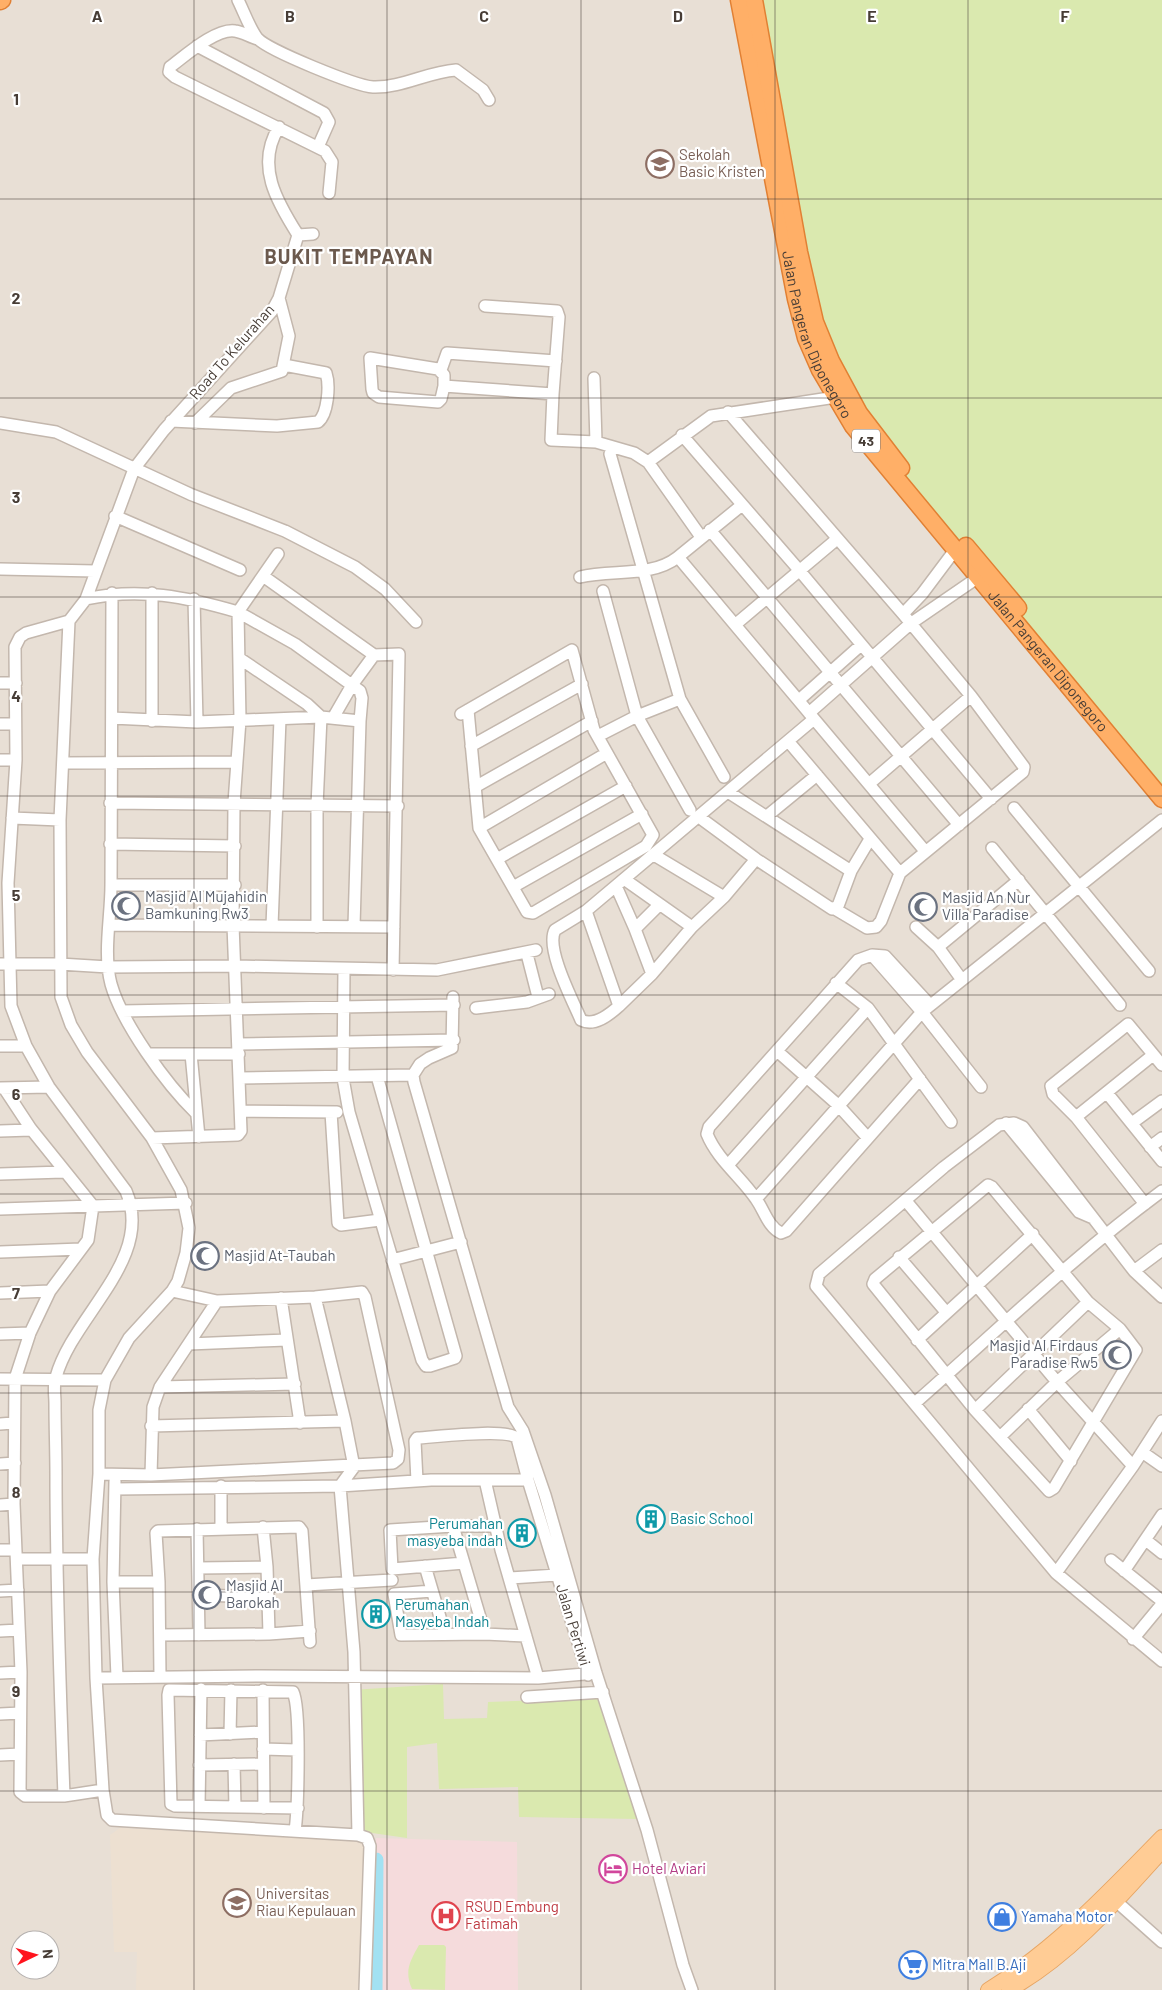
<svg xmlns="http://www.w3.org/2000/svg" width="1162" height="1990" font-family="Barlow,sans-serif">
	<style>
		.residential { fill: #e8dfd5; fill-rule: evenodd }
		.education { fill: #ede0d1 }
		.medical { fill: #f5dbdc }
		.green { fill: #dae9af }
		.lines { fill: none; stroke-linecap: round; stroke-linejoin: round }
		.river { stroke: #a2e1f2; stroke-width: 15 }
		.minor-casing { stroke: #c3b7ad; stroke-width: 14 }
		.major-casing { stroke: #e7a563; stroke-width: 16 }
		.highway-casing { stroke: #e18034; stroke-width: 19 }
		.minor { stroke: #fff; stroke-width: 11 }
		.major { stroke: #ffcc95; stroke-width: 14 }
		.highway { stroke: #ffaf67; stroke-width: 16 }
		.grid { fill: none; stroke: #473d36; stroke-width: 1; stroke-opacity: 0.55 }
		.labels { text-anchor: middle; stroke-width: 4.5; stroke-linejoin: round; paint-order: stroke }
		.shield { fill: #fff; stroke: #7e7772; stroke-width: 1 }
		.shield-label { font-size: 14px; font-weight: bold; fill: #473d36 }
		.education-label { font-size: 15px; fill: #785e54; stroke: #fff; text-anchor: start }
		.street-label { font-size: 15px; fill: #473d36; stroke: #fff }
		.worship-label { font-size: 15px; fill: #5b616d; stroke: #fff; text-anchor: start }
		.culture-label { font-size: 15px; fill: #0d838f; stroke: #fff; text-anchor: start }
		.hotel-label { font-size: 15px; fill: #b23c85; stroke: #fff; text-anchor: start }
		.health-label { font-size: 15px; fill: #be3a42; stroke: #fff; text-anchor: start }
		.shop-label { font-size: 15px; fill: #366cbe; stroke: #fff; text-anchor: start }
		.district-label { font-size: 20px; font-weight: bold; letter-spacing: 1px; fill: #6b594d; stroke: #fff }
		.grid-label { font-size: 16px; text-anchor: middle; font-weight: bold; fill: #473d36; stroke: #fff; stroke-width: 4.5; stroke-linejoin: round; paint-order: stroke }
	</style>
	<rect width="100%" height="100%" fill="#f4eee7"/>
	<!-- residential -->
	<path class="residential" d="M0 0H733L842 415 1162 808V1990H0ZM20 1940H50V1970H20Z"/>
	<!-- education -->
	<path class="education" d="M120 1828 325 1838 361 1842 364 1848 358 1990H136L137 1952H114L110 1835Z"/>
	<!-- medical -->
	<path class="medical" d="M376 1838 517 1842 518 1990H372Z"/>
	<!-- green -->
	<path class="green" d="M749 0H1162V787L886 456 827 362Z
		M443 1684 444 1719 487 1718 488 1702 601 1698 638 1819 519 1817 518 1787 439 1789 437 1743 407 1747V1838L358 1831 352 1690Z
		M419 1945H444L446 1947 445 1990 412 1989C404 1971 410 1961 419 1945Z"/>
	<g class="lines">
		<!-- river -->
		<path class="river" d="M375 1990 376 1860"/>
		<defs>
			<path id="minor" d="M238 0C244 12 249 27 257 38 267 50 356 86 373 87 402 88 427 72 456 70L483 90 489 100
				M258 39C250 37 243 32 235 31 216 28 185 56 170 67L169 72 175 77 325 151 332 162 329 193
				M197 46 324 113 329 122 318 147
				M279 127C255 165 277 202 298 235
				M313 234 298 235 279 298 272 311 164 430 134 469 86 599 69 621 60 820 61 997 71 1025 87 1052 152 1138 181 1190 189 1228 186 1253 178 1281 172 1291 129 1338 105 1380 99 1410V1474L93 1559 96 1678 103 1790 107 1815 112 1820 358 1835 367 1838 370 1846 365 1990
				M485 306 557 311 559 317 553 394
				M441 370 447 353 556 361
				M594 378 596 442
				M444 386 441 399 438 402 379 397 373 393 372 389 370 358 438 369 444 375V386L553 394 551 440 596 442 634 453 648 462 701 537
				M728 412 903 614 971 696 1024 767 1023 772 900 873 881 921 876 927 867 928 835 909
				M171 421 277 426 318 422C328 414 330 385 326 373L284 365
				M0 423 56 432 190 494 285 531 355 567 385 589 416 622
				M195 423 231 388 282 371 289 336 279 298
				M682 435 799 570 991 799
				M610 454 680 699
				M648 462 711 416 836 397
				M742 505 678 557 925 851
				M115 516 240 570
				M710 530 959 825
				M278 554 238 612 295 644 360 691 362 698 360 721
				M0 569 95 571
				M263 576 374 655
				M580 577C613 569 651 578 678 557
				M603 591 637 716 680 699 724 777
				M112 593C112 691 112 788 111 885 111 917 103 953 111 984 122 1023 166 1084 196 1113
				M86 599C139 587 187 597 238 612L240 720 234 803 233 925 241 1131 238 1135 152 1138
				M194 599 197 722
				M903 614 922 594 955 550
				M736 624 837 539
				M239 658 307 704 321 717
				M0 683H16
				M799 700 861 645
				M809 713 910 624 977 578
				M461 714 468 710 572 650 594 730 653 835 646 846 533 913 527 912 479 828 468 710
				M112 718 197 722 321 717 360 721 354 926
				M333 718 352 685 374 655 399 654 393 970
				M152 721V593
				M0 724H15
				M598 736 637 716 690 810
				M788 741 900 873
				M471 746 582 684
				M0 760H16
				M64 763 236 762
				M870 783 971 696
				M475 787 592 721
				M728 792 851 871
				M110 803 398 806
				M1014 808 1149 971
				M767 816 817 775
				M699 817 756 859 832 909 838 906 851 871 870 839
				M12 818 60 820
				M479 828 607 753
				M110 844 235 846
				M992 848 1120 1005
				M654 855 724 897
				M497 859 626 786
				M624 879 692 927
				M111 885H235
				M616 886 635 929
				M513 887 642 814
				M586 911 619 1006 652 974 635 929 659 905
				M110 925 394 927
				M272 926 280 719
				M317 927V806L321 717
				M916 927 938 947 962 980
				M938 947 1019 880
				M527 954 538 997
				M872 955 922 1012 981 1087
				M0 964H60L108 967 236 966 437 970 536 950
				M344 969 343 1078 349 1112 422 1360 426 1366H430L455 1358 456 1356 377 1076
				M652 974 692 927 724 897 756 859
				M836 983 868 1008 951 1122
				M453 997 452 1048 429 1058 420 1064 413 1075 414 1082 508 1407 523 1431 545 1495 596 1673 647 1830 683 1965 692 1990
				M619 1006C609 1015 594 1027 581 1020 573 1001 545 948 555 930L586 911 814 719
				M476 1008 527 1002 549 994
				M122 1011 454 1005
				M239 1044 454 1040
				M0 1046H26
				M777 1051 838 1105 867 1137
				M149 1054H191
				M240 1078 413 1075
				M920 1079 786 1231 781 1233C768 1227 764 1210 756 1199 741 1177 717 1159 707 1134L709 1127 858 960 872 955 885 956 930 1005
				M0 1088 49 1087
				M4 1088 31 1129 93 1206
				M1107 1093 1162 1161
				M241 1111 337 1112
				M331 1112 338 1223 341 1225 380 1220
				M1076 1117 1153 1055
				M1006 1123 1079 1212 1093 1218
				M1132 1123 1162 1101
				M0 1131 31 1130
				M199 1137 191 1054H239
				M1150 1147 1162 1138
				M728 1165 868 1008
				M0 1174 63 1172
				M988 1185 992 1187 1088 1302 1120 1329 1136 1350 1054 1488 1049 1491 975 1410 873 1284 875 1279Z
				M756 1199 922 1012 1162 820
				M906 1201 1057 1382 1133 1466
				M1145 1204 1076 1117 1053 1094 1051 1086 1128 1024 1162 1065
				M93 1206 88 1240 50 1291 30 1333 15 1379 14 1504 21 1672 20 1792 25 1796H64L103 1790
				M0 1209 186 1203
				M0 1252 81 1249
				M899 1257 946 1312
				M392 1260 461 1242
				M1134 1271 1162 1250
				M0 1293 50 1291
				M315 1297 345 1421 354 1467 340 1486 354 1652 358 1835
				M1162 1297 1134 1271 1023 1127 1014 1123 999 1125 944 1167 819 1274 816 1286 1056 1573 1162 1661
				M281 1298 300 1423
				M0 1334 30 1333
				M917 1340 1033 1234
				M189 1344 287 1340
				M0 1379 105 1380
				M160 1387 295 1384
				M915 1403C997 1331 1074 1256 1162 1191
				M1028 1409 1071 1461
				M975 1410 1088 1302
				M0 1424 13 1423
				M151 1426 345 1421
				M1000 1437 1057 1382 1120 1329
				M1142 1452 1162 1466
				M0 1464 15 1463
				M99 1474 151 1475 393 1463 398 1459 399 1450 365 1297 362 1292 315 1297 217 1301 172 1291
				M151 1475 153 1407 160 1387 217 1301
				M485 1480 501 1550 538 1678
				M115 1481 113 1582 117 1677
				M417 1481 415 1441 417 1438C436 1437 506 1428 517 1438L528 1480 588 1675
				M221 1486V1528
				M116 1489 340 1486 431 1480H528
				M0 1505 14 1504
				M263 1527 267 1567 269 1634
				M197 1529 199 1635
				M1147 1541 1162 1553
				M0 1550H16
				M18 1559H93
				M1111 1560 1162 1601
				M464 1563 392 1569 390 1530 453 1526H495
				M425 1566 445 1634
				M198 1568 267 1567
				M1124 1571 1162 1515
				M1056 1573 1133 1466 1162 1421
				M510 1578 557 1575
				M113 1582H159
				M306 1585 392 1580
				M0 1591 18 1590
				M432 1591 394 1594 401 1635 485 1634 453 1526
				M198 1595 268 1597
				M0 1631 19 1630
				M485 1634 526 1636
				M160 1635 269 1634 310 1631
				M1133 1639 1162 1604
				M0 1673 21 1672
				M160 1677 159 1582 156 1533 158 1531 299 1527 302 1531 310 1642
				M96 1678 261 1676 538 1678 596 1673
				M263 1690 264 1808
				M527 1697 603 1692
				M0 1714 20 1713
				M230 1734 231 1690
				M200 1735 263 1732
				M263 1749 297 1750
				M0 1755 20 1754
				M234 1764 235 1807
				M199 1765 263 1764
				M64 1796C60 1689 56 1582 56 1475 56 1451 55 1427 55 1403 55 1395 53 1385 56 1377 73 1315 155 1259 126 1191L49 1087 26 1046 11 1006 8 883 16 760 15 647 20 637 26 633 69 621
				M199 1806 201 1689
				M295 1831C298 1809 301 1708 293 1692L169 1690 168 1695 171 1804 175 1806 298 1808
				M1117 1902 1162 1942"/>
			<path id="major" d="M988 1990C1055 1949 1108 1892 1162 1837
				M1009 1990C1069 1957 1117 1901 1162 1851"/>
			<g id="highway">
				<path id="s1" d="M739 0 796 299 806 338 820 370 853 426 1162 799"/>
				<path d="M754 0 799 252 815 322 831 361 859 413 901 468"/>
				<path d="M0 1 2 0"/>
				<path d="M966 546 1018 608"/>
			</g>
		</defs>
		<!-- minor casing -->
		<use href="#minor" class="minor-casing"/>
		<!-- major casing -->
		<use href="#major" class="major-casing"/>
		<!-- highway casing -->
		<use href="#highway" class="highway-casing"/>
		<!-- minor -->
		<use href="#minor" class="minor"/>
		<!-- major -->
		<use href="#major" class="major"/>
		<!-- highway -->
		<use href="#highway" class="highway"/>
	</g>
	<!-- grid -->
	<path class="grid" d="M194 0V1990M387 0V1990M581 0V1990M775 0V1990M968 0V1990M0 199H1162M0 398H1162M0 597H1162M0 796H1162M0 995H1162M0 1194H1162M0 1393H1162M0 1592H1162M0 1791H1162"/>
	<!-- icons -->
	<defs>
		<symbol id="school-ring" viewBox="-11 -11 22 22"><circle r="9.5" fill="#fff" stroke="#8d6e63" stroke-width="1.5"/><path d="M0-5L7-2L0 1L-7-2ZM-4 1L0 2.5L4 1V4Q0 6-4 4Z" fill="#8d6e63"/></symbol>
		<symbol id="mosque-ring" viewBox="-11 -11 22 22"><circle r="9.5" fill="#fff" stroke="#6b7280" stroke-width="1.5"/><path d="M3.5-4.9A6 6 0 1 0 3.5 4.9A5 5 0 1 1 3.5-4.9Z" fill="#6b7280"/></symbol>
		<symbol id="building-ring" viewBox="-11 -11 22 22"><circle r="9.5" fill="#fff" stroke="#0f9aa8" stroke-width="1.5"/><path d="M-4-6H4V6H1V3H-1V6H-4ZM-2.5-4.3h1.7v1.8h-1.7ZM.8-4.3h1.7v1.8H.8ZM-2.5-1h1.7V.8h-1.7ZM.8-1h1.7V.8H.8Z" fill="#0f9aa8"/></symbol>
		<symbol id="hotel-ring" viewBox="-11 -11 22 22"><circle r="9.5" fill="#fff" stroke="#d1479c" stroke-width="1.5"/><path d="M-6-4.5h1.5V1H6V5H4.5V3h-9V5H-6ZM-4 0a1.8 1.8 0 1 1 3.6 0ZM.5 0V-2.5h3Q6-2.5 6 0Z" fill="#d1479c"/></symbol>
		<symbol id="university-ring" viewBox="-11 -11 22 22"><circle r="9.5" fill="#fff" stroke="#8d6e63" stroke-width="1.5"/><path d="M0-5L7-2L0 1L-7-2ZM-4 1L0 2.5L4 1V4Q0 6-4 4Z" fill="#8d6e63"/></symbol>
		<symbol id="hospital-ring" viewBox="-11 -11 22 22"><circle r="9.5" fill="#fff" stroke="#e0444e" stroke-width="1.5"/><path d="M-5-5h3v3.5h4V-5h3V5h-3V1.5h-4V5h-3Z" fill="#e0444e"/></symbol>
		<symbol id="shop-ring" viewBox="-11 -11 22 22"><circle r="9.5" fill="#fff" stroke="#3f7fe0" stroke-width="1.5"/><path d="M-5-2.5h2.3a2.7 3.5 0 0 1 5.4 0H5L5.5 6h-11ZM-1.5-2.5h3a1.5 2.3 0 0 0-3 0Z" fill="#3f7fe0"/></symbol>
		<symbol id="supermarket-ring" viewBox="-11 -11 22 22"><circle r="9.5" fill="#fff" stroke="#3f7fe0" stroke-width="1.5"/><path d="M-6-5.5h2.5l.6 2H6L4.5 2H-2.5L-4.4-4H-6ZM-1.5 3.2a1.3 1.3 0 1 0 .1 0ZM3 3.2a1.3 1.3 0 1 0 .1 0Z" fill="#3f7fe0"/></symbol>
	</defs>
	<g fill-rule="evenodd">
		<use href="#school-ring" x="644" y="148" width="32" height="32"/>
		<use href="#mosque-ring" x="110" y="890" width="32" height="32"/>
		<use href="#mosque-ring" x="907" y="891" width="32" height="32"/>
		<use href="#mosque-ring" x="189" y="1240" width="32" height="32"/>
		<use href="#mosque-ring" x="1101" y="1339" width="32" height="32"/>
		<use href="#building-ring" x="635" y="1503" width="32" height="32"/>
		<use href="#building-ring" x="506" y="1517" width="32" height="32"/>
		<use href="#mosque-ring" x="191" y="1579" width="32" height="32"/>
		<use href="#building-ring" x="360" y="1598" width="32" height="32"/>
		<use href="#hotel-ring" x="597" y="1853" width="32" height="32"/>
		<use href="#university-ring" x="221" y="1887" width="32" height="32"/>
		<use href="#hospital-ring" x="430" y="1900" width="32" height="32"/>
		<use href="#shop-ring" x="986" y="1901" width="32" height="32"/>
		<use href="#supermarket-ring" x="897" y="1949" width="32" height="32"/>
	</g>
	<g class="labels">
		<!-- shield labels -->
		<rect class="shield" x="852" y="429.5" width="28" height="23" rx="4"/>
		<g class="shield-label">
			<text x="866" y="446">43</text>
		</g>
		<!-- education labels -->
		<g class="education-label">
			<text x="679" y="160">Sekolah<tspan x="679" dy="17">Basic Kristen</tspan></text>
			<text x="256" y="1899">Universitas<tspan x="256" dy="17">Riau Kepulauan</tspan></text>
		</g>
		<!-- street labels -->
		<g class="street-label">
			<text dy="5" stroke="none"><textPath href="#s1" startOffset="345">Jalan Pangeran Diponegoro</textPath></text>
			<text transform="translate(232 352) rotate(-49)" y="5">Road To Kelurahan</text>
			<text dy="5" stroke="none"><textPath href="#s1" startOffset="750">Jalan Pangeran Diponegoro</textPath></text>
			<text transform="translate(573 1625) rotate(73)" y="5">Jalan Pertiwi</text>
		</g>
		<!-- worship labels -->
		<g class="worship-label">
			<text x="145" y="902">Masjid Al Mujahidin<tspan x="145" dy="17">Bamkuning Rw3</tspan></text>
			<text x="942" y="903">Masjid An Nur<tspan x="942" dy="17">Villa Paradise</tspan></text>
			<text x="224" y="1261">Masjid At-Taubah</text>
			<text x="1098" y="1351" text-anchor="end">Masjid Al Firdaus<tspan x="1098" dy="17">Paradise Rw5</tspan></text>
			<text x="226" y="1591">Masjid Al<tspan x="226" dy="17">Barokah</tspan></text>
		</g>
		<!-- culture labels -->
		<g class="culture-label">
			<text x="670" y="1524">Basic School</text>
			<text x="503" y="1529" text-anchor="end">Perumahan<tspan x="503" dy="17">masyeba indah</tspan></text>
			<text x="395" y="1610">Perumahan<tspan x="395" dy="17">Masyeba Indah</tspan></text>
		</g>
		<!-- hotel labels -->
		<g class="hotel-label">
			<text x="632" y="1874">Hotel Aviari</text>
		</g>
		<!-- health labels -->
		<g class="health-label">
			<text x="465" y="1912">RSUD Embung<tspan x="465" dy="17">Fatimah</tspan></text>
		</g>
		<!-- shop labels -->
		<g class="shop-label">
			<text x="1021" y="1922">Yamaha Motor</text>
			<text x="932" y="1970">Mitra Mall B.Aji</text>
		</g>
		<!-- district labels -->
		<g class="district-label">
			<text x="349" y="264">BUKIT TEMPAYAN</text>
		</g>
	</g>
	<g class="grid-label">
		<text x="97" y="22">A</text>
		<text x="290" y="22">B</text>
		<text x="484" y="22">C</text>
		<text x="678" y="22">D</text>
		<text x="872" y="22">E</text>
		<text x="1065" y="22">F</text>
		<text x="16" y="105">1</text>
		<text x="16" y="304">2</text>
		<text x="16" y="503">3</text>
		<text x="16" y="702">4</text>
		<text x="16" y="901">5</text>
		<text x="16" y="1100">6</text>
		<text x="16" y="1299">7</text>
		<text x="16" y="1498">8</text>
		<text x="16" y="1697">9</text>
	</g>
	<!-- north arrow -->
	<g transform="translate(35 1955) rotate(85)"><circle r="24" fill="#ffffff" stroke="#b5b1af"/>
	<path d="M0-4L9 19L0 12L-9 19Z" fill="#ff141e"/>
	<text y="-8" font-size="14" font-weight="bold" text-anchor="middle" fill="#473d36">N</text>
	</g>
</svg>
